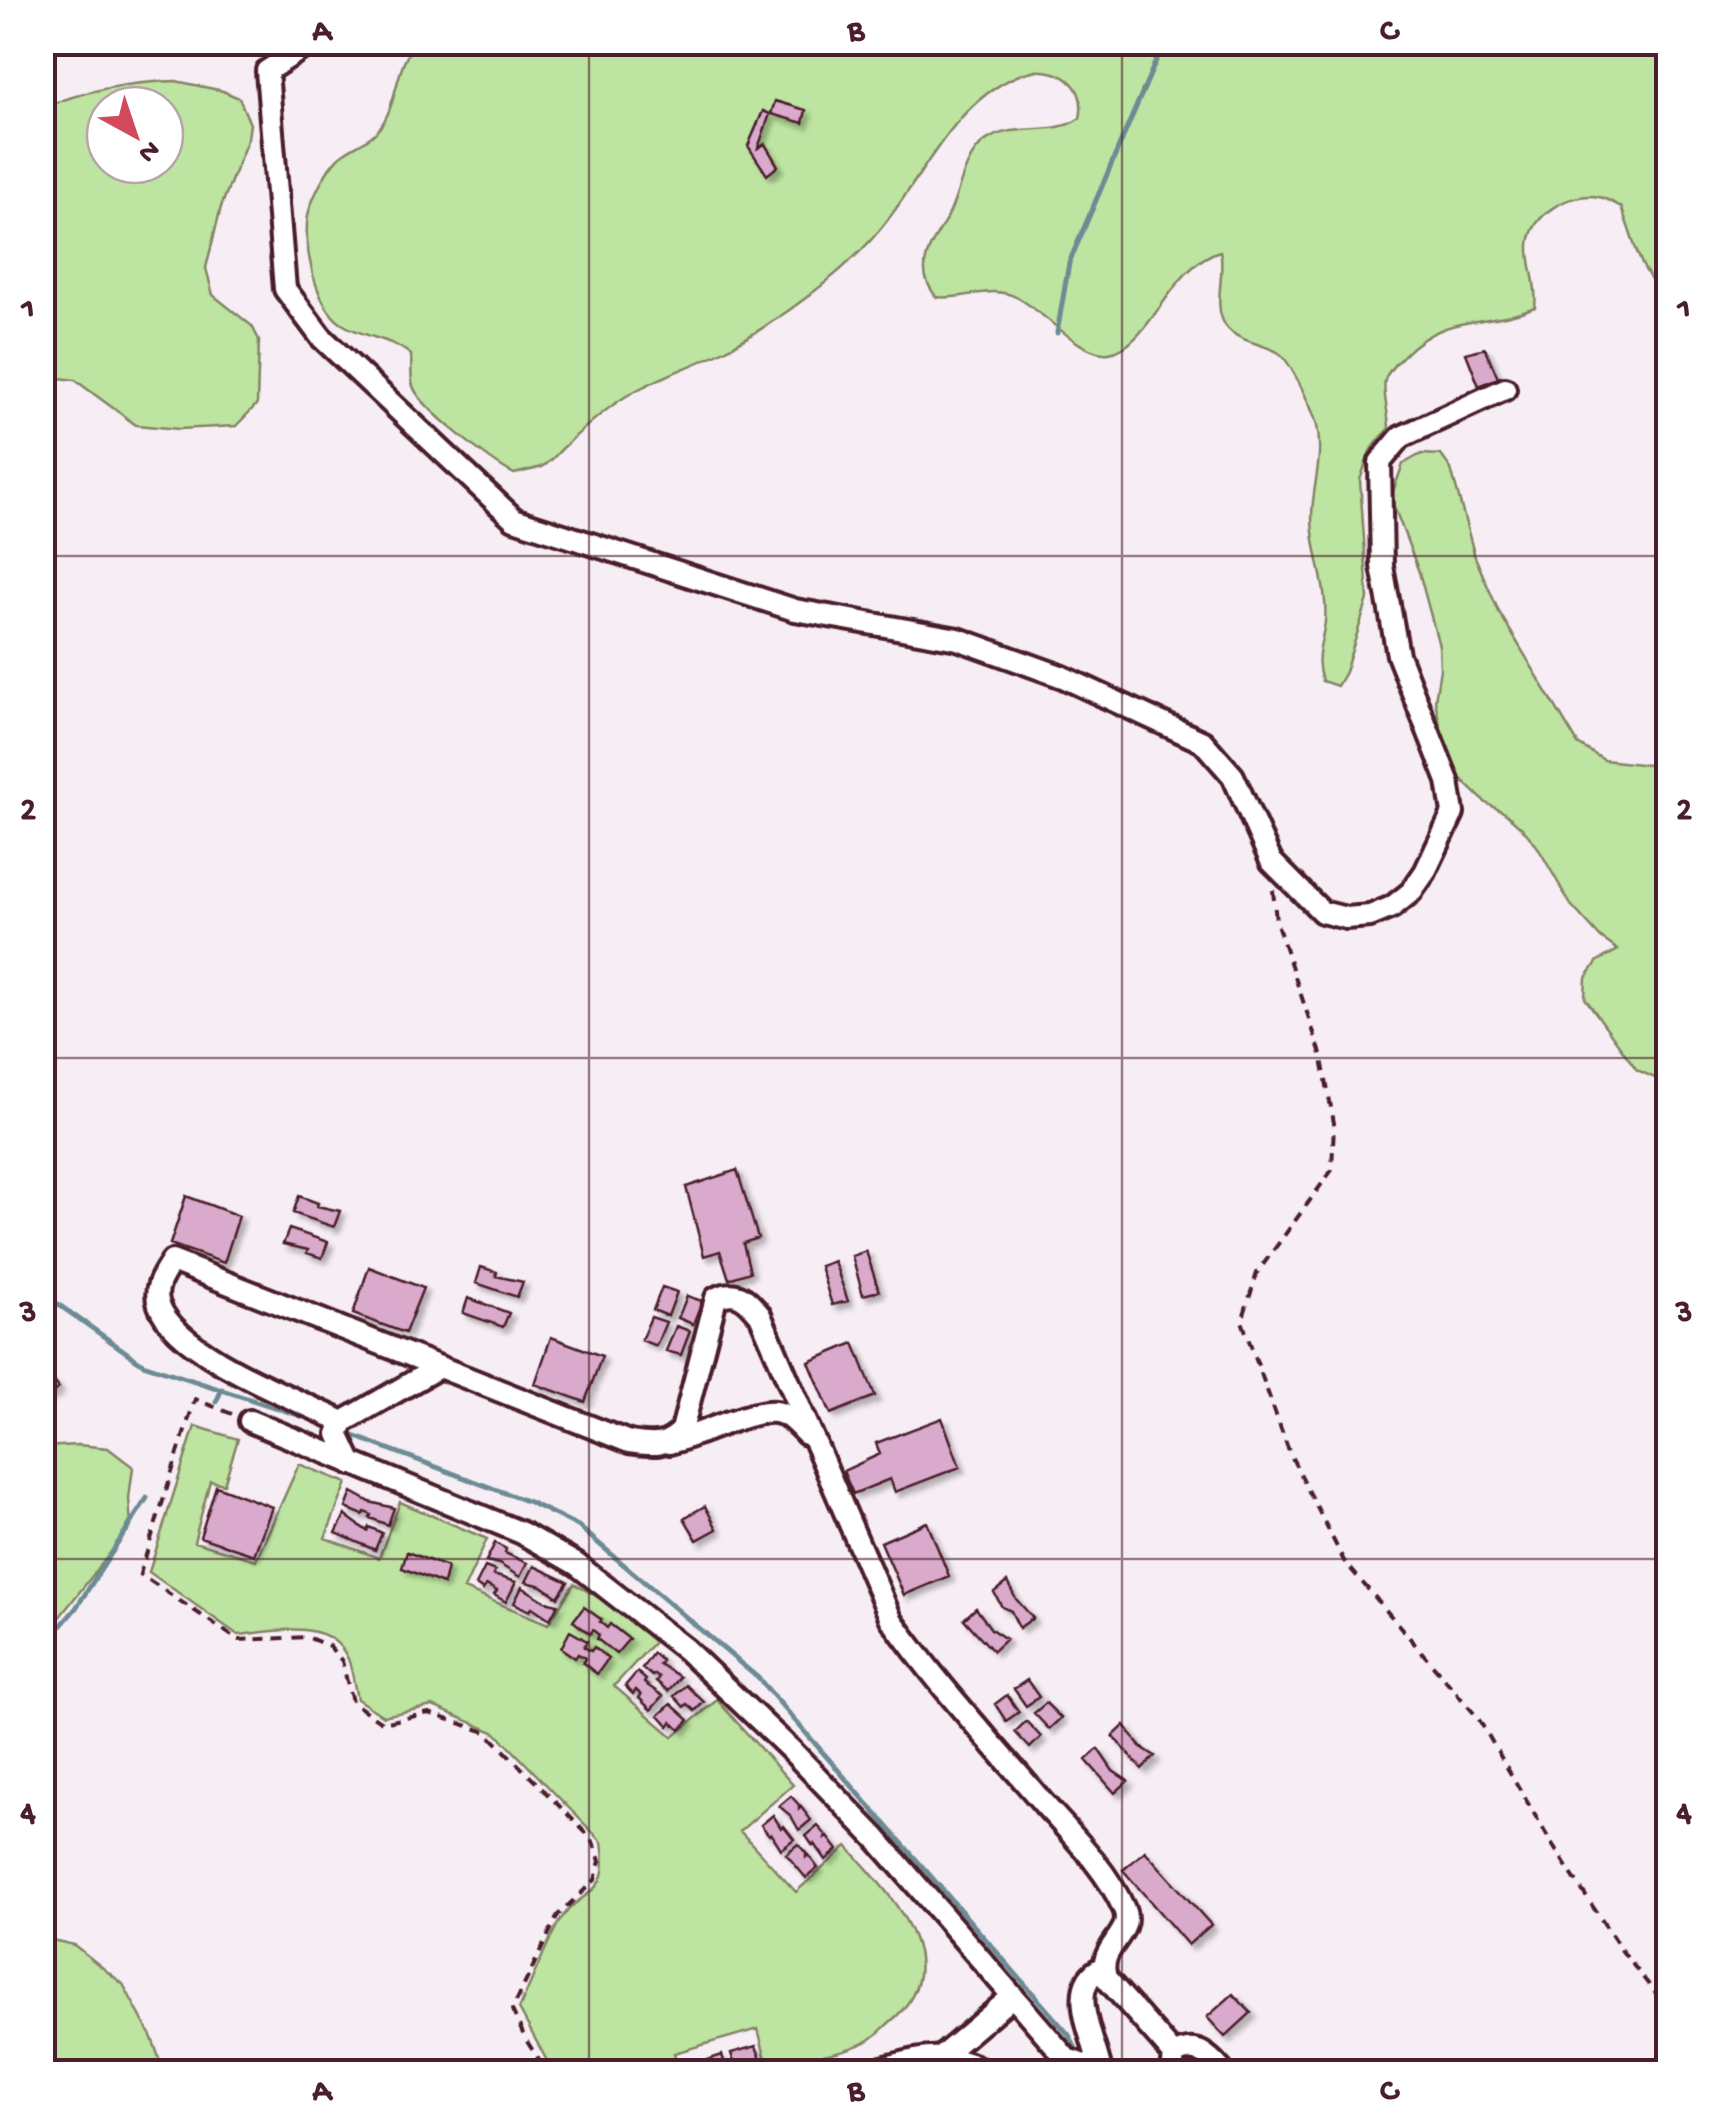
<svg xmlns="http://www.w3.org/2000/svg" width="1711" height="2115" font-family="'Gochi Hand',sans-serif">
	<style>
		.green { fill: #bde5a1; stroke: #848266; stroke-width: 2.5; fill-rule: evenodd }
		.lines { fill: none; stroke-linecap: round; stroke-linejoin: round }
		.stream { stroke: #6c8b95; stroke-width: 5 }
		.building { fill: #d9aacb; stroke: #4a1f2b; stroke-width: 2.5; filter: url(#shadow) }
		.minor-casing { stroke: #4a1f2b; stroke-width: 28 }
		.path { stroke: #4a1f2b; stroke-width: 4; stroke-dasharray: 10 8; stroke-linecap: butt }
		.minor { stroke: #fff; stroke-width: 20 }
		.grid { fill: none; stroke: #4a1f2b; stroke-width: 2.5; stroke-opacity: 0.55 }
		.neatline { fill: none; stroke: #4a1f2b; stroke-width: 4 }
		.grid-label { font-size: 32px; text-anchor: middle; font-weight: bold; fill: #4a1f2b }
	</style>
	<defs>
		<filter id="shadow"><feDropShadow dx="5" dy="5" stdDeviation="2.5" flood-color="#0004"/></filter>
	</defs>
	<rect width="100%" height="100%" fill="#f7eef5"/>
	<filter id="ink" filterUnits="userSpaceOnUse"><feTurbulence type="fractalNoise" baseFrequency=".01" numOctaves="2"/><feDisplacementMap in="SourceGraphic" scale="20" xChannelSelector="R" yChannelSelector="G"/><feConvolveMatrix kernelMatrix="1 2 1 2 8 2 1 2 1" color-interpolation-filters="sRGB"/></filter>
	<g filter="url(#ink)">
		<!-- green -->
		<path class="green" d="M416 43H1668V296C1639 277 1634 238 1621 207 1615 204 1606 198 1599 197 1570 191 1531 214 1529 245 1528 267 1538 283 1535 307 1484 328 1446 312 1404 355 1397 362 1388 370 1385 380 1382 393 1389 414 1389 428L1370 451 1360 480 1368 599 1345 672 1337 686 1322 681C1314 659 1322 644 1325 622 1328 592 1316 561 1313 532 1308 496 1325 462 1317 426 1314 412 1290 360 1279 353 1263 343 1236 342 1225 325 1212 304 1226 274 1220 251 1171 265 1149 348 1109 353 1082 357 1043 311 1018 298 990 283 965 301 936 297 930 288 924 279 925 268 925 247 942 230 950 212 960 190 964 158 984 142 1013 120 1052 138 1080 118 1089 80 1050 61 1017 76 950 105 923 179 878 232 840 277 773 325 721 352 689 368 655 378 625 397 604 410 584 428 566 445 559 451 552 461 544 466 535 470 523 471 514 474 493 463 420 408 413 386 410 377 412 364 411 355 390 337 364 338 342 324 315 307 301 241 309 211 314 195 326 170 338 158 349 147 366 143 376 132 399 108 393 68 416 43Z
			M176 81 223 91 239 98 250 124 248 138 221 207 206 268 213 295 252 326 259 340 257 404 236 426 179 429 136 425 75 380 43 376V108C84 90 131 82 176 81ZM165 105V165H105V105Z
			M1421 454 1441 455 1451 469 1475 557 1499 612 1578 744 1604 760 1668 767V1075L1657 1079 1637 1070 1585 998 1586 978 1598 961 1618 950 1601 938 1571 905 1537 846 1522 828 1505 813 1486 803 1458 776 1444 745 1435 700 1440 669 1439 646 1419 572 1393 504 1392 494 1403 464Z
			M43 492 46 497 43 813Z
			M195 1426 238 1439 224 1484 210 1481 194 1542 256 1560 299 1464 347 1483 325 1538 379 1558 400 1502 487 1539 464 1589 548 1624 574 1584 609 1603 654 1642 614 1686 673 1737 717 1700 793 1785 740 1831 796 1892 847 1846C890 1895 960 1964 890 2022 882 2029 874 2038 866 2042 837 2056 798 2058 767 2063L758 2029 674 2053 679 2072H553L519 2009C532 1981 543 1951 558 1924 579 1886 612 1901 602 1842L496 1733 433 1706 383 1716 357 1699C354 1686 353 1671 348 1659 329 1616 275 1632 238 1635L149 1572Z
			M78 1445 108 1448 133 1467 129 1498 131 1527 43 1638V1447Z
			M43 1938 74 1945 123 1984 152 2038 164 2072H43Z"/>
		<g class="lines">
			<!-- stream -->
			<path class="stream" d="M1057 333 1069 263 1164 42
				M42 1293 143 1364 322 1423
				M216 1402 222 1389
				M346 1433 529 1502 578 1526 758 1678 1069 2035 1077 2051
				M42 1648 76 1608 147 1498"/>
		</g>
		<!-- building -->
		<path class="building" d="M775 101 806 110 803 123 771 114Z
			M763 111 770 114 758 148 765 144 778 166 767 175 748 146Z
			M1485 348 1498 378 1479 386 1466 353Z
			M737 1170 758 1238 743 1243 750 1272 729 1279 720 1251 704 1256 686 1187Z
			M186 1196 239 1216 224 1263 170 1244Z
			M299 1196 318 1203 317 1206 340 1211 334 1227 293 1213Z
			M289 1229 328 1242 322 1258 307 1253 308 1250 283 1244Z
			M866 1251 879 1291 863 1295 852 1256Z
			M834 1261 848 1301 832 1305 820 1266Z
			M369 1267 423 1288 405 1333 353 1314Z
			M481 1267 497 1272 496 1276 523 1282 517 1297 476 1283Z
			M662 1287 677 1292 668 1316 653 1310Z
			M687 1296 702 1301 693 1324 678 1318Z
			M468 1298 509 1313 503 1327 463 1313Z
			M651 1317 666 1322 656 1346 641 1340Z
			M676 1326 690 1331 681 1355 666 1351Z
			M551 1337 602 1356 585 1402 535 1384Z
			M854 1343 875 1396 831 1414 809 1362Z
			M53 1380 59 1388 42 1400V1381L45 1385Z
			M942 1418 960 1467 895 1492 890 1479 853 1494 843 1471 880 1454 876 1443Z
			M216 1486 272 1507 254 1555 200 1537Z
			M352 1492 370 1502 394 1508 388 1525 370 1518 371 1515 365 1512 363 1515 346 1508Z
			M705 1506 717 1529 697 1540 684 1518Z
			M345 1515 367 1531 369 1527 382 1533 375 1550 336 1533Z
			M927 1522 949 1576 904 1595 881 1542Z
			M495 1543 506 1549 505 1553 527 1563 520 1577 499 1564 486 1561Z
			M407 1552 447 1567 443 1584 402 1568Z
			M534 1566 568 1582 558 1597 542 1586 526 1582Z
			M485 1567 495 1571 493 1575 516 1582 506 1602 494 1595 497 1591 486 1585 483 1590 476 1585Z
			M1007 1582 1016 1599 1033 1618 1019 1628 1011 1611 1002 1607 994 1592Z
			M522 1587 545 1601 558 1604 550 1619 532 1607 530 1611 514 1603Z
			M584 1607 602 1620 600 1622 607 1628 610 1624 629 1639 616 1654 597 1639 599 1635 593 1630 590 1634 573 1621Z
			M976 1608 991 1629 1006 1639 993 1651 964 1619Z
			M570 1631 587 1641 584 1647 591 1651 594 1647 608 1659 597 1674 583 1663 585 1658 578 1654 575 1658 561 1648Z
			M653 1653 662 1661 659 1664 680 1677 668 1691 656 1681 659 1677 654 1674 652 1676 642 1668Z
			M637 1672 646 1680 644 1683 663 1696 651 1710 639 1698 641 1695 636 1690 633 1694 625 1686Z
			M1027 1680 1039 1697 1026 1706 1014 1689Z
			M686 1685 704 1702 695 1711 687 1704 684 1707 674 1696Z
			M1007 1695 1019 1712 1006 1721 995 1704Z
			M1046 1703 1061 1718 1049 1729 1034 1713Z
			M671 1704 689 1720 680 1730 672 1722 669 1726 659 1715Z
			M1026 1721 1041 1737 1030 1748 1015 1732Z
			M1125 1725 1140 1746 1155 1756 1142 1769 1113 1736Z
			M1098 1749 1113 1771 1128 1781 1115 1793 1086 1760Z
			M791 1796 799 1805V1809L801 1807 811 1820 799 1830 791 1816 779 1806Z
			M773 1815 781 1828 784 1826 794 1839 781 1849 771 1833 769 1835 761 1825Z
			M818 1826 826 1835 825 1839 828 1837 838 1850 826 1860 815 1844 813 1846 806 1836Z
			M798 1844 806 1853V1857L808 1855 818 1868 806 1878 786 1854Z
			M1145 1851 1211 1925 1188 1945 1123 1870Z
			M1233 1994 1251 2013 1225 2037 1207 2017Z
			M756 2046 761 2059 736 2069 731 2053Z
			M722 2055 728 2072H700L698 2063Z"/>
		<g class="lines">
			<defs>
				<path id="minor" d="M312 42 267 71 285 289 321 337 514 519 795 610 958 639 1063 677 1203 742 1233 776 1271 861 1322 912 1346 918 1370 916 1392 907 1411 892 1425 872 1453 813 1448 781 1398 655 1382 566 1380 462 1401 437 1505 389
					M250 1421 522 1533 576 1564 685 1649 791 1750 875 1837 1067 2059 1089 2067 1093 2072
					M343 1422C297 1399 177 1355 159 1305 153 1288 163 1275 172 1261L629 1442C652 1445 665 1448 682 1430L716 1298C737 1288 747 1299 760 1315L891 1619C937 1684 992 1743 1044 1804 1072 1835 1107 1870 1124 1909 1135 1935 1096 1946 1106 1978L1174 2055
					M669 1443C695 1437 752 1409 775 1412 788 1413 797 1425 806 1434
					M352 1464 338 1434 343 1422 439 1367
					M942 2056 1013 1996
					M866 2072C916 2061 939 2046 987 2072
					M1101 2072C1096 2041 1063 1986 1103 1967
					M1172 2072 1174 2055C1196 2042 1208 2055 1223 2072"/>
			</defs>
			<!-- minor casing -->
			<use href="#minor" class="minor-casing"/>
			<!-- path -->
			<path class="path" d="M1273 890 1276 921 1321 1054 1334 1123 1332 1170 1257 1273 1242 1321 1290 1454 1344 1561 1478 1718 1553 1846 1622 1951 1668 2009
				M232 1414 195 1399 140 1574 238 1640 307 1637 329 1646 342 1661 352 1702 383 1723 429 1713 486 1732 592 1839 600 1861 595 1880 558 1915 512 2010 526 2040 547 2072"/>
			<!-- minor -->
			<use href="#minor" class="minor"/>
		</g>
	</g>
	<!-- grid -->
	<path class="grid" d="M589 42V2072M1122 42V2072M42 556H1668M42 1058H1668M42 1559H1668"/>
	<!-- margin -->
	<rect width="1711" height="2115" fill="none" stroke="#fff" stroke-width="110"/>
	<!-- north arrow -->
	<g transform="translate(135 135) rotate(140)"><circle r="48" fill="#ffffff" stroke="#b7a5aa" stroke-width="2.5"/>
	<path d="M0-8L18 38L0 25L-18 38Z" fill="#d1495b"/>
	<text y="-15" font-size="28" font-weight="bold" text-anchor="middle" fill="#4a1f2b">N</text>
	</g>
	<rect x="55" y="55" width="1601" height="2005" class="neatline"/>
	<g class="grid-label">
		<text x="322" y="39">A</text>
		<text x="856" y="39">B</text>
		<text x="1389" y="39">C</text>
		<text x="28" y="317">1</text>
		<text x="1684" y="317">1</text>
		<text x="28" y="818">2</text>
		<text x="1684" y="818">2</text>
		<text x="28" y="1320">3</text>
		<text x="1684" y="1320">3</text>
		<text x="28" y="1821">4</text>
		<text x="1684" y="1821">4</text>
		<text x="322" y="2099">A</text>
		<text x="856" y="2099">B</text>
		<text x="1389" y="2099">C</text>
	</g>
</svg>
